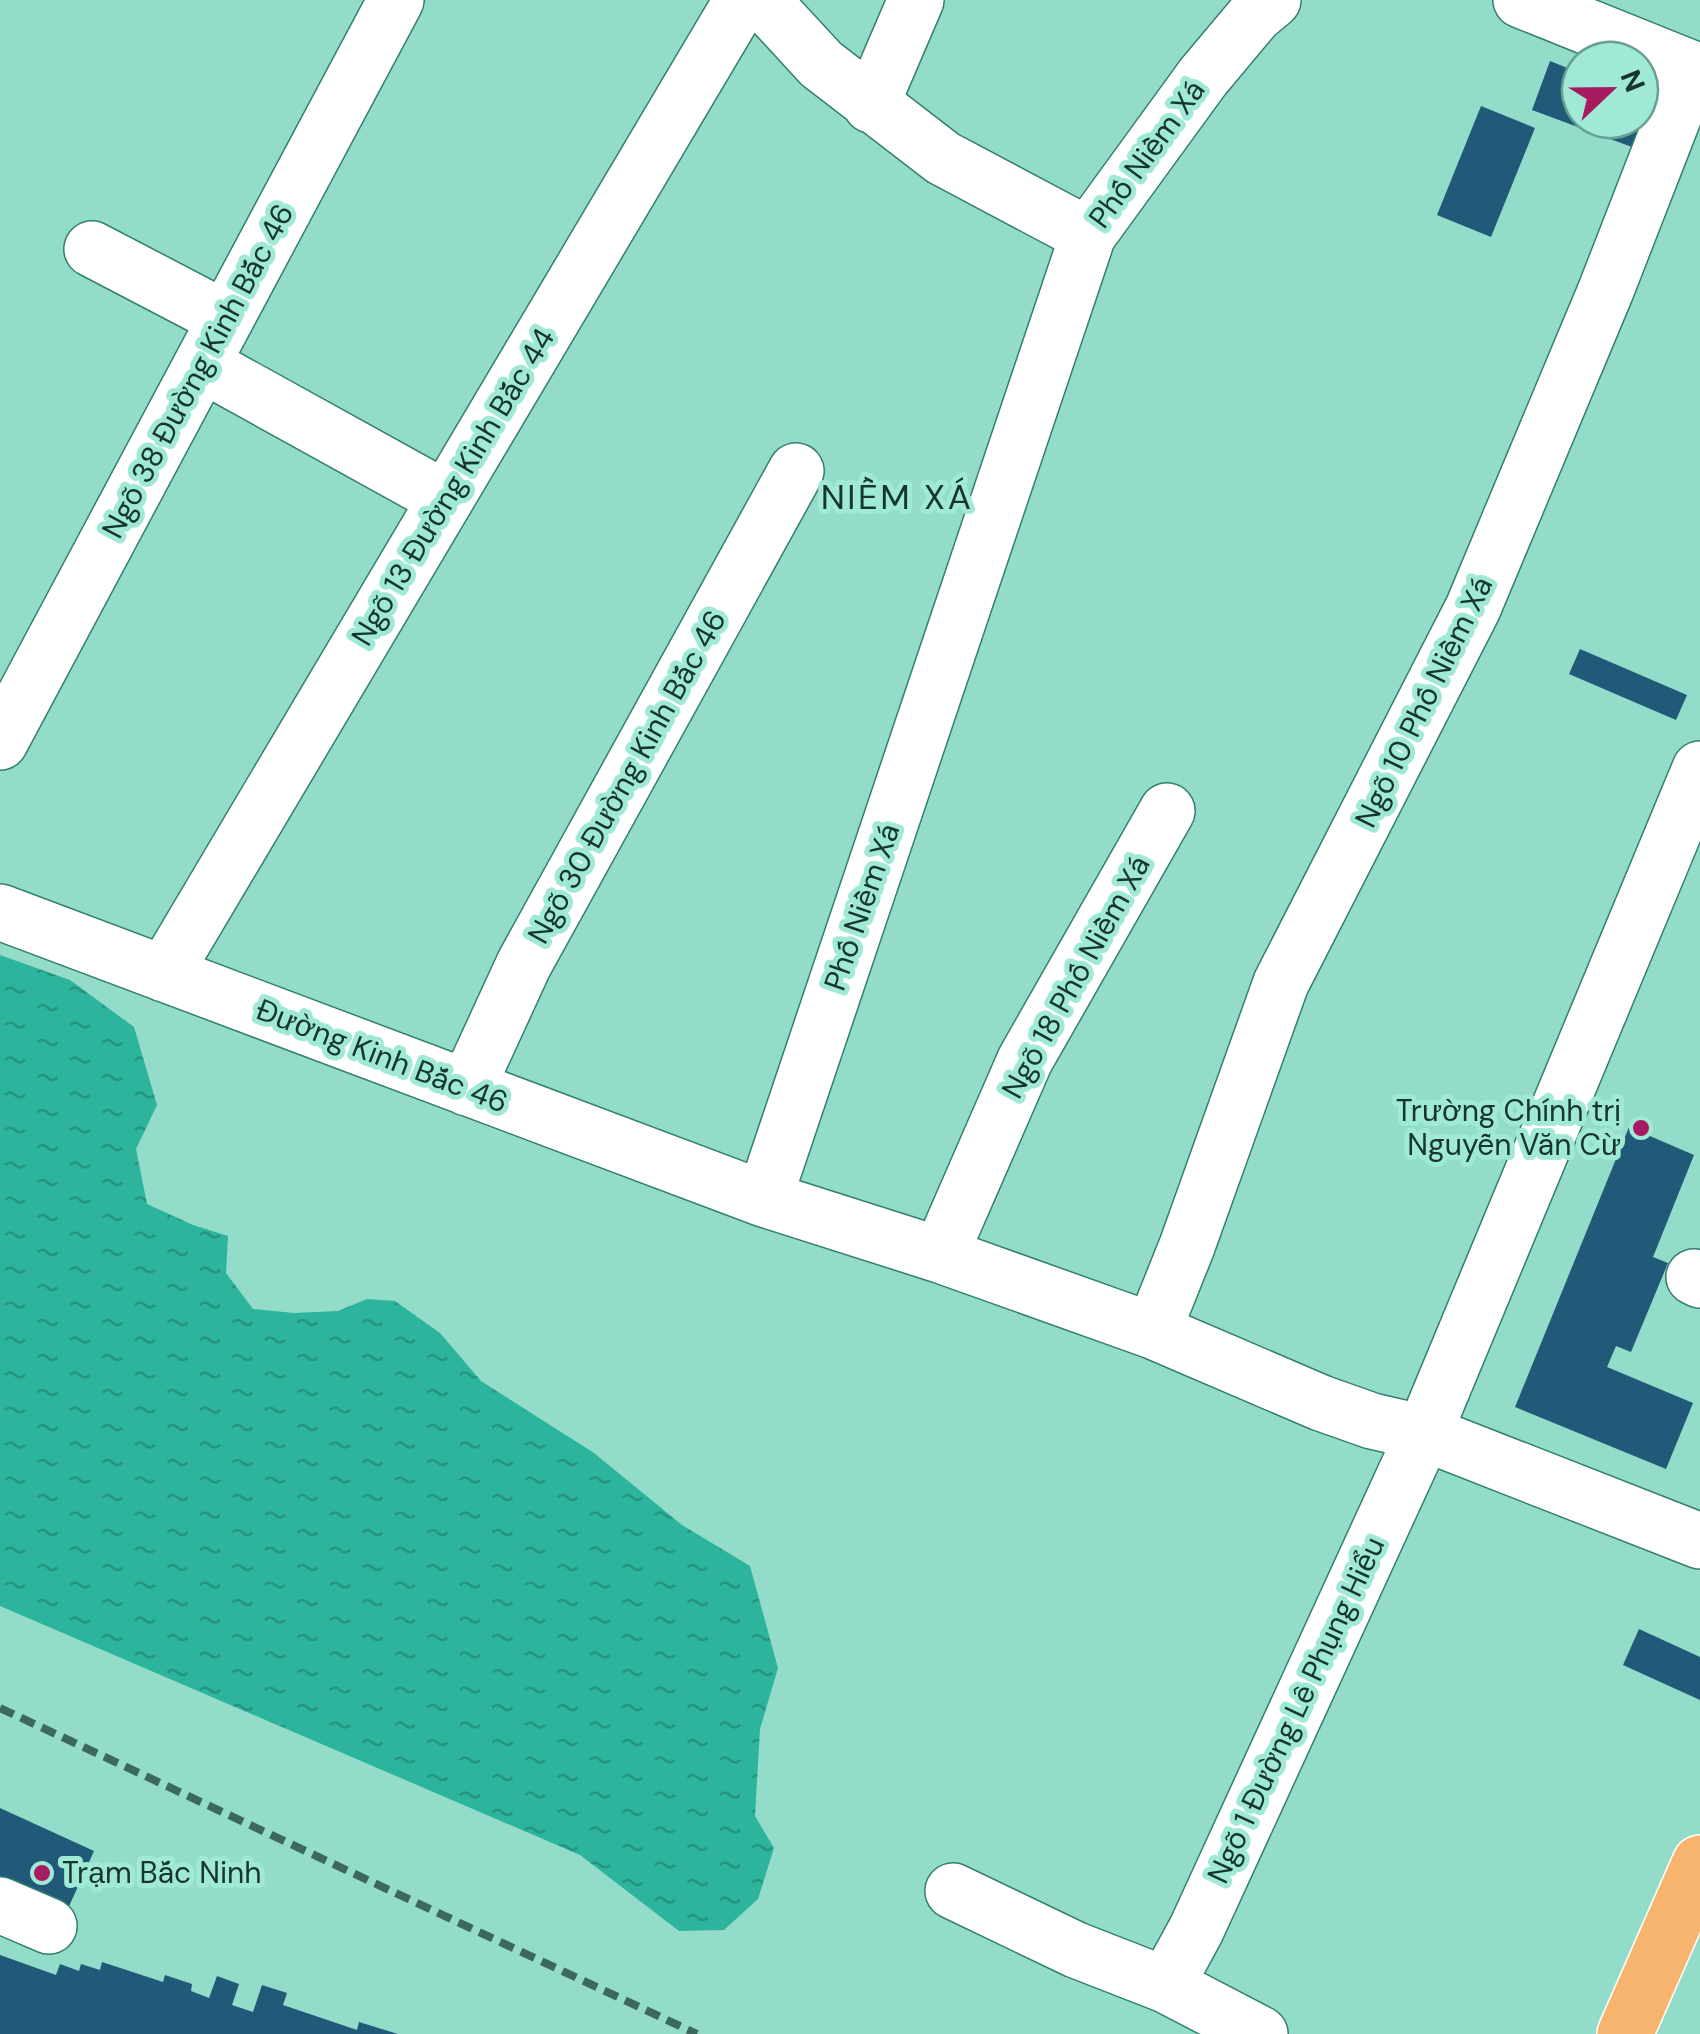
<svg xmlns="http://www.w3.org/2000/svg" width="1700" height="2034" font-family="'DM Sans',sans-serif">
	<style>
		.water { fill: url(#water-ripples) }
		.building { fill: #215979 }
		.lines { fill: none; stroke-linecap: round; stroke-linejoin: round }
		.minor-casing { stroke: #347f6f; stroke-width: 58 }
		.major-casing { stroke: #fff; stroke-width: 58 }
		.minor { stroke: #fff; stroke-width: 55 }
		.major { stroke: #f6b46f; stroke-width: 55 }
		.rail { stroke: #3c685d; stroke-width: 8; stroke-dasharray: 15 8; stroke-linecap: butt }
		.poi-dot { fill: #a71c61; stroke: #9fe9d6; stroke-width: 4 }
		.labels { text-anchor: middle; stroke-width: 10; stroke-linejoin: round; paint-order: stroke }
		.street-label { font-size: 30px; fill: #16352e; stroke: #9fe9d6 }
		.poi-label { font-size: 30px; fill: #16352e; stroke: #9fe9d6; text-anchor: end }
		.quarter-label { font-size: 35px; letter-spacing: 2.5px; fill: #16352e; stroke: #9fe9d6 }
	</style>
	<defs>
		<pattern id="water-ripples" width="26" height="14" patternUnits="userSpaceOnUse" patternTransform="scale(2.5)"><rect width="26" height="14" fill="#2cb59c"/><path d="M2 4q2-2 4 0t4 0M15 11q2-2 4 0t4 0" fill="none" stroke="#259480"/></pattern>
	</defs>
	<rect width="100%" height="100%" fill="#92dcc9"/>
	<!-- water -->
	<path class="water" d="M0 955 70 980 134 1027 157 1105 136 1149 147 1204 193 1225 228 1236 226 1273 253 1309 294 1313 338 1311 367 1299 395 1301 440 1333 481 1381 594 1453 682 1525 750 1566 778 1668 760 1729 755 1816 774 1848 758 1899 724 1930 679 1931 580 1855 0 1606Z"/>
	<!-- building -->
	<path class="building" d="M1550 61 1580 73V120H1640V87L1660 94 1640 150 1532 110Z
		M1481 106 1535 128 1491 237 1437 215Z
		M1580 649 1687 695 1676 720 1569 674Z
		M1629 1127 1694 1155 1653 1257 1668 1263 1631 1352 1616 1346 1607 1367 1693 1403 1666 1469 1515 1407Z
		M1639 1629 1700 1657V1700L1623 1665Z
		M0 1808 94 1851 61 1924 0 1896Z
		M0 1955 56 1975 60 1964 79 1971 81 1964 100 1970 102 1962 163 1982 165 1975 192 1984 191 1991 209 1998 217 1976 239 1984 232 2005 253 2012 262 1985 287 1993 283 2005 357 2030 359 2022 398 2034H0Z"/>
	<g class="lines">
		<defs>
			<path id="minor" d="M762 0 821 64 943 158 1088 235
				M1273 0 1255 15 1203 77 1088 235 764 1199 940 1255 1153 1331 1321 1403 1372 1421 1424 1433 1700 1541
				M1521 0 1700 72
				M871 105 916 0
				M92 249 226 319
				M202 364 446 499
				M0 742 396 0
				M0 912 764 1199
				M164 974 742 0
				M467 1088 524 964 796 471
				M940 1255 1025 1060 1167 811
				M1694 1277 1700 1280
				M1153 1331 1187 1246 1281 983 1473 608 1606 290 1692 69
				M953 1891 1076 1950 1166 1985 1196 1930 1424 1433 1700 769
				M0 1905 49 1926
				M1166 1985 1260 2034"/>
			<path id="major" d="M1625 2034 1700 1863"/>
		</defs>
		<!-- minor casing -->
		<use href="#minor" class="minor-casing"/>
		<!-- major casing -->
		<use href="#major" class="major-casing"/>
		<!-- minor -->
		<use href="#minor" class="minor"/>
		<!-- major -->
		<use href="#major" class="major"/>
		<!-- rail -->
		<path class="rail" d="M0 1708 697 2034"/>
	</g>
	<!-- markers -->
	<g class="poi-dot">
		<circle cx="1641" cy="1128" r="10"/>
		<circle cx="42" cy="1873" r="10"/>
	</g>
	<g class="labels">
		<!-- street labels -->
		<g class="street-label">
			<text transform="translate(1147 154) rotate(-54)" y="10">Phố Niềm Xá</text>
			<text transform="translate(198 371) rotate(-62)" y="10">Ngõ 38 Đường Kinh Bắc 46</text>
			<text transform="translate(453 487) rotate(-59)" y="10">Ngõ 13 Đường Kinh Bắc 44</text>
			<text transform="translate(1424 702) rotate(-64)" y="10">Ngõ 10 Phố Niềm Xá</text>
			<text transform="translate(627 777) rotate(-61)" y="10">Ngõ 30 Đường Kinh Bắc 46</text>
			<text transform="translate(862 907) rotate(-71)" y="10">Phố Niềm Xá</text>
			<text transform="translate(1076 977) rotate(-61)" y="10">Ngõ 18 Phố Niềm Xá</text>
			<text transform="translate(382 1056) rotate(21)" y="10">Đường Kinh Bắc 46</text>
			<text transform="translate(1296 1710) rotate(-65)" y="10">Ngõ 1 Đường Lê Phụng Hiểu</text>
		</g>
		<!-- poi labels -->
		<g class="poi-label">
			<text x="1621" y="1121">Trường Chính trị<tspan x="1621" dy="34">Nguyễn Văn Cừ</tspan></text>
			<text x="62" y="1883" text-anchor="start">Trạm Bắc Ninh</text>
		</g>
		<!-- quarter labels -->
		<g class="quarter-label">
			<text x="897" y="509">NIỀM XÁ</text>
		</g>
	</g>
	<!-- north arrow -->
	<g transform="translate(1610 90) rotate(68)"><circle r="48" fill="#9fe9d6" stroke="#68a193" stroke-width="2.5"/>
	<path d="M0-8L18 38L0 25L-18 38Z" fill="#a71c61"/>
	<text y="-15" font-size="28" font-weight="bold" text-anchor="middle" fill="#16352e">N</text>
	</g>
</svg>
